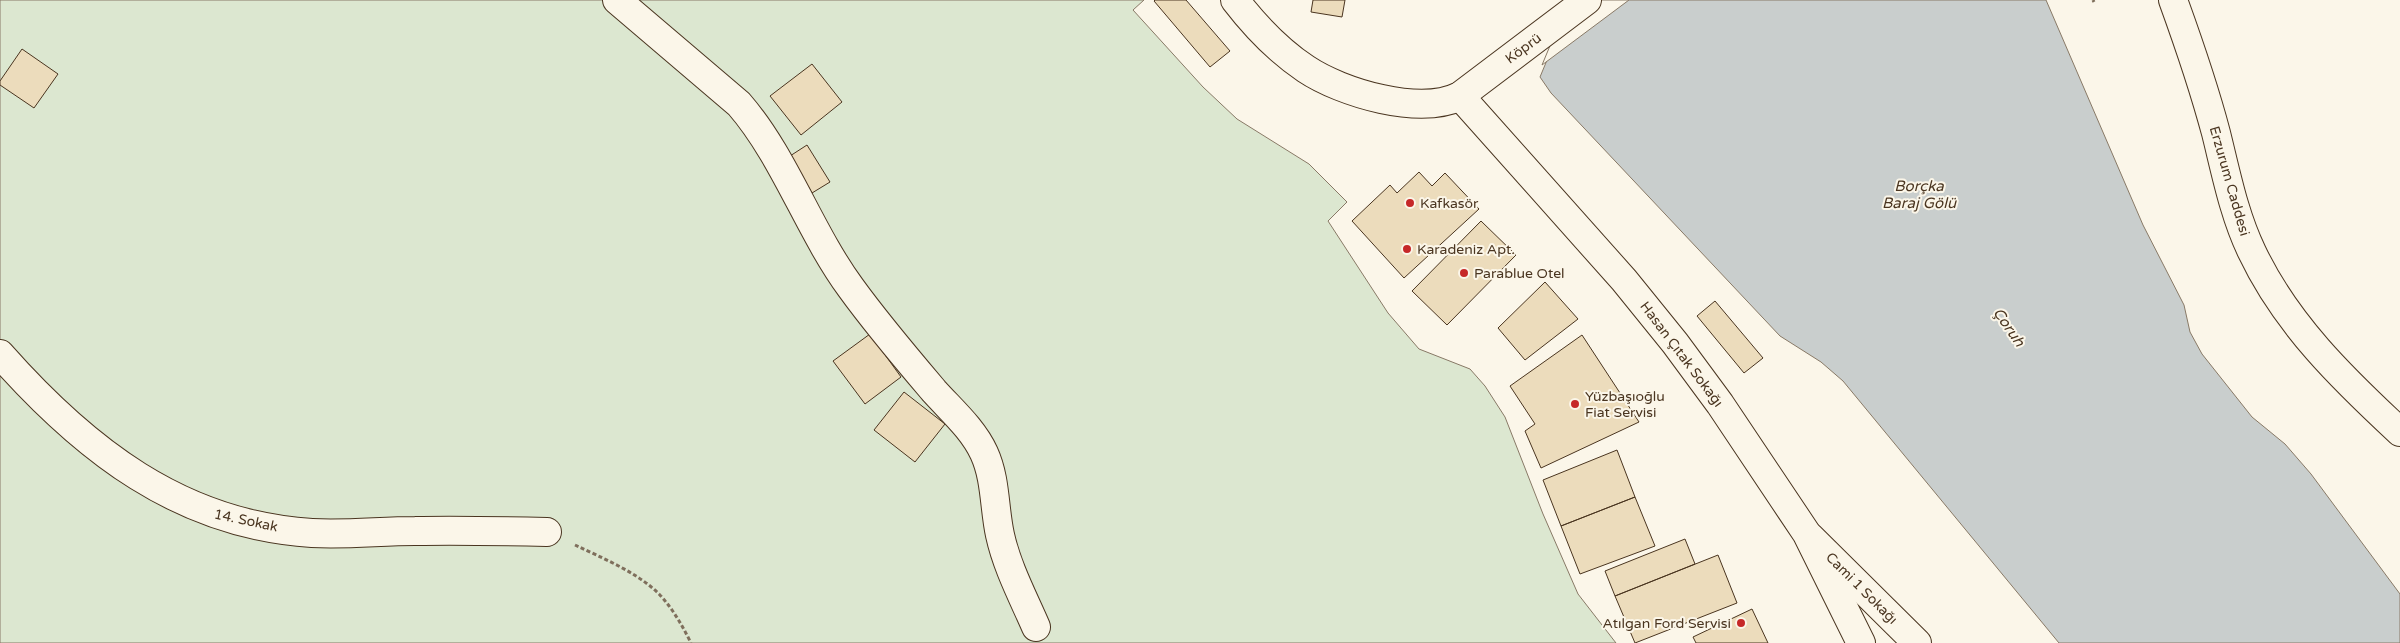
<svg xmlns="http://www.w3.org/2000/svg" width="2400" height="643" font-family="'Varela Round',sans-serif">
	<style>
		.green { fill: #dce7d0; stroke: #887966 }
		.water { fill: #c9cecd; stroke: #887966 }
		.pier { fill: #fbf6e9; stroke: #887966 }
		.building { fill: #ecdcbc; stroke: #4a3520 }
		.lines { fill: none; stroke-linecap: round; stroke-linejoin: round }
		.minor-casing { stroke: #4a3520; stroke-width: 30 }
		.tertiary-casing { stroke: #4a3520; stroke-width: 30 }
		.secondary-casing { stroke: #4a3520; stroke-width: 30 }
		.primary-casing { stroke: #4a3520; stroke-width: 30 }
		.path { stroke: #7f6f5c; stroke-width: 3; stroke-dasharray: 4 2.5; stroke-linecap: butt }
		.minor { stroke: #fbf6e9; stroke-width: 28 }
		.tertiary { stroke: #fbf6e9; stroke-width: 28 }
		.secondary { stroke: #fbf6e9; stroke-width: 28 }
		.primary { stroke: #fbf6e9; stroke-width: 28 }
		.poi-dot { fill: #c62828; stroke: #fbf6e9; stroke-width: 2 }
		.labels { text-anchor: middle; stroke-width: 4; stroke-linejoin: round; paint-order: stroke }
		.street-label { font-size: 14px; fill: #4a3520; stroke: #fbf6e9 }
		.poi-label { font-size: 14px; fill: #4a3520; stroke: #fbf6e9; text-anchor: start }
		.water-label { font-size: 15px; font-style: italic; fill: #4a3520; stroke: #fbf6e9 }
	</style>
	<rect width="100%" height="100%" fill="#fbf6e9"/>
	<!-- green -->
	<path class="green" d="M0 0H1144L1133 10 1203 87 1237 119 1309 164 1347 202 1328 221 1388 313 1419 349 1470 369 1485 386 1505 417 1543 514 1578 594 1616 643H0Z"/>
	<!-- water -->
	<path class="water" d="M1572 0H2046L2143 225 2184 305 2190 332 2202 354 2252 417 2285 444 2311 474 2400 594V643H2059L1843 381 1821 362 1780 336 1551 93 1540 77Z"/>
	<!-- pier -->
	<path class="pier" d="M1569 0H1629L1542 65Z"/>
	<!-- building -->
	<path class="building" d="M1155 0H1186L1230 51 1210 67 1154 1Z
		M1313 0H1345L1342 17 1311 12Z
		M22 49 58 74 34 108 0 85V81Z
		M812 64 842 102 801 135 770 96Z
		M807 145 830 182 812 193 790 156Z
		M1419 172 1432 186 1445 173 1479 209 1404 278 1352 221 1390 185 1397 193Z
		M1481 221 1516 255 1447 325 1412 291Z
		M1545 282 1578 319 1525 360 1498 328Z
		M1715 301 1763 358 1744 373 1697 316Z
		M870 334 901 377 865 404 833 361Z
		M1582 335 1639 422 1541 468 1525 431 1535 424 1510 386Z
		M904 392 945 424 915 462 874 430Z
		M1617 450 1635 497 1561 526 1543 480Z
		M1635 497 1655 546 1580 574 1561 526Z
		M1685 539 1695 564 1615 596 1605 571Z
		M1718 555 1737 603 1635 643 1615 596Z
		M1752 609 1768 643H1696L1693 637Z"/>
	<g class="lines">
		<defs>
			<path id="minor" d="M617 0 739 104C785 157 809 231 851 288 877 324 906 358 934 391 952 411 973 429 984 453 996 479 994 508 1000 535 1007 567 1023 597 1036 627
				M0 354C84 449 180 525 312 533 346 535 381 531 415 531 459 530 503 531 547 532
				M1810 537 1917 643"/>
			<path id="tertiary" d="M1460 96 1624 280 1675 343 1720 404 1807 534 1861 643"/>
			<path id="secondary" d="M1235 0C1255 26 1279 51 1306 69 1342 93 1420 116 1460 96L1587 0"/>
			<path id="primary" d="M2173 0C2189 44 2204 88 2216 133 2226 173 2234 215 2252 252 2286 324 2343 379 2400 432"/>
		</defs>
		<!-- minor casing -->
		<use href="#minor" class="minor-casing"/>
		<!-- tertiary casing -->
		<use href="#tertiary" class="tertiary-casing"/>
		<!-- secondary casing -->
		<use href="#secondary" class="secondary-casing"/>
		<!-- primary casing -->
		<use href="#primary" class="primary-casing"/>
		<!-- path -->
		<path class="path" d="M2093 0 2094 2
			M575 545C602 558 637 572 659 594 673 609 682 625 691 643"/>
		<!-- minor -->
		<use href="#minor" class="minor"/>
		<!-- tertiary -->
		<use href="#tertiary" class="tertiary"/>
		<!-- secondary -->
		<use href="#secondary" class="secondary"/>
		<!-- primary -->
		<use href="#primary" class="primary"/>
	</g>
	<!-- markers -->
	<g class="poi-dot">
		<circle cx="1410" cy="203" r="5"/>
		<circle cx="1407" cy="249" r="5"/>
		<circle cx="1464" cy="273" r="5"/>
		<circle cx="1575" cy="404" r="5"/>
		<circle cx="1741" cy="623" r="5"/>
	</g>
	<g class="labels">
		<!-- street labels -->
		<g class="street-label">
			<text transform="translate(1523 48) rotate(-37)" y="5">Köprü</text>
			<text transform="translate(2230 181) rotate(74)" y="5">Erzurum Caddesi</text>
			<text transform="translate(1682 354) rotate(53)" y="5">Hasan Çıtak Sokağı</text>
			<text transform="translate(246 520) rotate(12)" y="5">14. Sokak</text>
			<text transform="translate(1862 588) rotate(45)" y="5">Cami 1 Sokağı</text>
		</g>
		<!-- poi labels -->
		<g class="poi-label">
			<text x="1420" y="208">Kafkasör</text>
			<text x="1417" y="254">Karadeniz Apt.</text>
			<text x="1474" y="278">Parablue Otel</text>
			<text x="1585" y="401">Yüzbaşıoğlu<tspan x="1585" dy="16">Fiat Servisi</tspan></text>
			<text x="1731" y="628" text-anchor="end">Atılgan Ford Servisi</text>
		</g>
		<!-- water labels -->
		<g class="water-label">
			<text x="1919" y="191">Borçka<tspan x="1919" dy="17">Baraj Gölü</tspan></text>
			<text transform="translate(2009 327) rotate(55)" y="5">Çoruh</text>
		</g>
	</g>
</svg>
